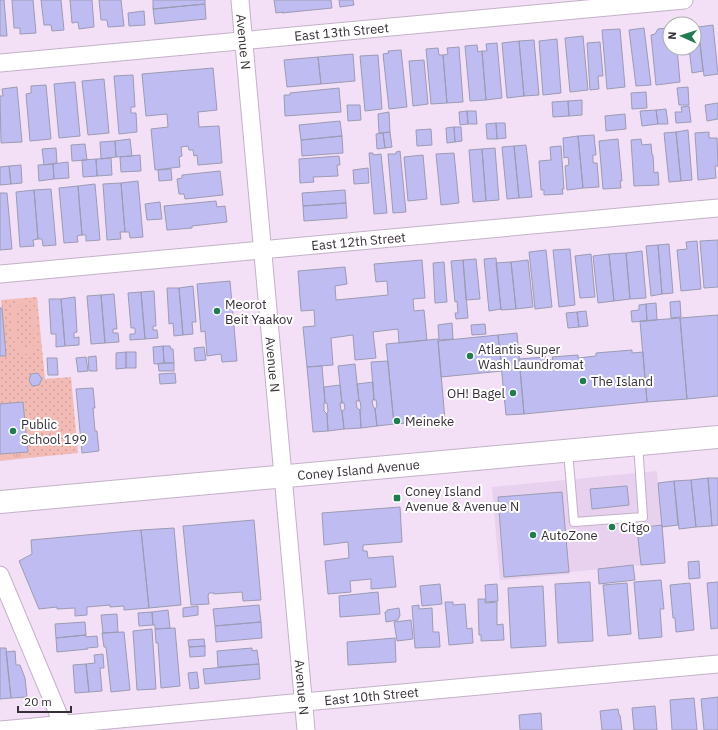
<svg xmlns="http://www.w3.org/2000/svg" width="718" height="730" font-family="'IBM Plex Sans',sans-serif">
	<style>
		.built { fill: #e8d1ee }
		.grass { fill: url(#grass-tufts) }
		.park { fill: url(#park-dots) }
		.pitch { fill: #f3bbb6; fill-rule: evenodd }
		.building { fill: #bfbcf1; stroke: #9c9bb4 }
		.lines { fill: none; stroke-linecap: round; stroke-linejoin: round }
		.lane-casing { stroke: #c3b1c7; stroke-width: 10 }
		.street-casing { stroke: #c3b1c7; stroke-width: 19 }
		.secondary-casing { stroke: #c3b1c7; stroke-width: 24 }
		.lane { stroke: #fff; stroke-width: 8 }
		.street { stroke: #fff; stroke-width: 17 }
		.secondary { stroke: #fff; stroke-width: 22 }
		.poi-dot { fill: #237c51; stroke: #fff; stroke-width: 1.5 }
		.labels { text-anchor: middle; stroke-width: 4; stroke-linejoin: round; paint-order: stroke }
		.street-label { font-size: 13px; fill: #372f38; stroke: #fff }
		.poi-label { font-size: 13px; fill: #372f38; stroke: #fff; text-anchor: start }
	</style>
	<defs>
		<pattern id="grass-tufts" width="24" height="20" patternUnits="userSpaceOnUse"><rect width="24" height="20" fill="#f3bbb6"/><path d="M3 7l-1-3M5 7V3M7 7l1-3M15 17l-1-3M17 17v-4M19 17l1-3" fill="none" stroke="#d1a19d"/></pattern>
		<pattern id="park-dots" width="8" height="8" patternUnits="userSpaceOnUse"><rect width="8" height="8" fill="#f3bbb6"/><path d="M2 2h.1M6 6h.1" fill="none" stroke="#d1a19d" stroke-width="1.8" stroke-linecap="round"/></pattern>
	</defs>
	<rect width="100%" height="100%" fill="#f3e0f7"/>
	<!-- built -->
	<path class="built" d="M657 471 666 563 570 572V574L500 580 492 487Z"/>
	<!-- grass -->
	<path class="grass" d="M28 452V458L0 461V454Z"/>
	<!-- park -->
	<path class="park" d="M37 297 45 379 71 377 78 453 28 458 23 402 0 404V356H6L1 300Z"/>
	<!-- pitch -->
	<path class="pitch" d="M21 300 30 302 36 309 38 346C34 354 27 356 19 352 13 346 9 316 12 308 14 304 17 302 21 300ZM23 304 29 306 32 310 35 342 34 346 27 350 21 348C17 343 13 316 16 310 17 306 20 305 23 304Z"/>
	<!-- building -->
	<path class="building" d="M0 0H4L7 36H0Z
		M12 0H33L36 33 20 34V28H14Z
		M41 0H61L64 30 52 31 51 25H44Z
		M70 0H92L94 27 79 29 78 22 72 23Z
		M99 0H121L124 26 108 27 107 20H101Z
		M153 0H205V4L153 9Z
		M274 0H331L332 8 282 13 283 12 276 13Z
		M339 0H353L354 5 340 7Z
		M205 4 206 19 155 24 153 9Z
		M144 11 145 25 129 26 128 13Z
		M713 25 718 74 704 76 698 27Z
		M694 26H698L703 71 692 73 689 48H694Z
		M644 28 651 85 636 86 629 30Z
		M667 28 670 33V48H677L680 82 656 85 651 35 655 34 658 29Z
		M620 29 625 87 607 89 602 30Z
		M583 36 588 90 570 92 565 38Z
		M557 39 561 93 543 95 539 41Z
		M534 40 539 95 524 96 519 41Z
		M519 41 524 96 507 98 502 43Z
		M600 42 603 76H598L599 89 590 90 587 43Z
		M497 43 502 98 486 100 482 51H487L486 44Z
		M477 45 478 52 482 51 486 100 470 101 465 46Z
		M459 47 463 102 447 103 443 55 448 54 447 48Z
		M438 48 439 55H443L447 103 431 104 426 49Z
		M401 50 407 107 389 109 383 54 389 53 388 51Z
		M353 54 355 81 321 84 318 57Z
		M378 55 382 109 365 111 360 56Z
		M318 57 321 84 287 87 284 60Z
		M424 60 428 104 413 106 409 61Z
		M213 68 217 110 198 112 199 127 219 126 222 163 198 165 197 155 194 156 193 150H189L188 146 181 147 182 156 179 157 180 167 155 170 151 129 168 127 167 114 146 116 142 74Z
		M133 75 135 107H131V113H136L137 132 119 134 114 76Z
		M104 79 109 133 88 135 82 81Z
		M75 82 80 136 59 138 54 84Z
		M46 85 51 139 30 141 26 94 31 93V86Z
		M17 87 22 142 1 143 0 96H3L2 89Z
		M688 87 689 105H679L677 88Z
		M339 88 341 112 285 116 284 95H290V93Z
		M646 92 647 108 632 109 631 93Z
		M582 100V115L569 116 568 101Z
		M568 101 569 116 553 117 552 102Z
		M718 103V119L707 121 705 105Z
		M347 105H360L361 120 348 121Z
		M689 106 691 122 676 123 675 112H682L681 107Z
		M666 109 668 124H658L656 110Z
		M656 110 658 124 642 126 640 111Z
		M467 111H476L477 124H468Z
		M467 111 468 124 460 125 459 112Z
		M389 112 390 132 379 133 378 114Z
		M625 114 626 129 606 131 605 116Z
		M340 121 342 136 301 140 299 125Z
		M496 123H505L506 138 497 139Z
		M496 123 497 139H487L486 124Z
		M454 127 455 142 447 143 446 128Z
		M454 127H461L462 141 455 142Z
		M431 129 432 145 417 146 416 130Z
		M688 130 692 180 681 181 676 132Z
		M390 132 392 147 385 148 383 133Z
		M676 132 681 181 669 182 664 133Z
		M709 132V138H717L718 166H715L716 178 698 180 695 133Z
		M383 133 385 148 377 149 376 134Z
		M594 135 596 155H593V163H597L599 187 583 188 578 136Z
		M342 136 343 153 302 156 301 140Z
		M578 136 583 188 567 190 565 166 569 165 568 157 564 158 563 138Z
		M130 139 132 156 116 157 115 141Z
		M618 139 622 181H620L621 188 603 189 599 141Z
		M641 139 642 145 651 144 652 155H653L654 173 658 172 659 185 634 186 631 140Z
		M115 141 116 157 101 159 100 142Z
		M85 144 87 160 72 161 71 145Z
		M526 145 532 197 519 198 514 146Z
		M514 146 519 198 507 199 502 147Z
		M561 146 564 189H562L563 194 544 195V190H541L539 161 551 160 550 147Z
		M56 148 57 163 44 165 42 149Z
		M495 148 499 200 486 201 482 149Z
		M482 149 486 201 473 202 469 150Z
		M400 151 406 212 393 213 388 154H396V152Z
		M369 153H373V155L381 154 387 213 374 214Z
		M454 153 459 203 441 205 436 154Z
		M140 155 141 171 121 172 120 157Z
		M423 155 427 199 408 201 404 157Z
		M339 156 340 165H337L338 176 313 177 314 182 300 183 299 159Z
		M111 158 112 175 97 176 96 159Z
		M96 159 97 176 83 177 82 160Z
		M68 162 69 178 54 179 53 164Z
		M53 164 54 179 39 181 38 165Z
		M21 165 22 183 11 184 9 166Z
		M9 166 11 184 0 185V167Z
		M368 168 369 183 354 184 353 170Z
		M171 169 172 180 159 181 158 170Z
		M220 171 223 195 185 199 184 194H179L177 179 182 178V175Z
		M138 181 143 237 130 238 129 232H125L121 183Z
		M121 183 125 232H120L121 239 107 240 103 184Z
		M95 184 100 240 86 241V235H82L78 186Z
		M78 186 82 235 77 236 78 242 64 243 59 188Z
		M51 189 56 245 43 246 42 239H38L34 190Z
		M34 190 38 239 33 240 34 246 20 247 16 192Z
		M345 190 346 203 303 206 302 193Z
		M0 193H7L12 249 0 250Z
		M216 201 217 207 225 206 227 222 192 226V228L167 230 164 206Z
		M160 202 162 219 147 220 145 204Z
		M346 203 347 218 304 221 303 206Z
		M718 240V287L704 288 700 241Z
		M697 241 701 289 681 291 677 250 687 249 686 242Z
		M669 244 673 293 662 294 658 245Z
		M658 245 662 294 651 296 646 246Z
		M570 249 575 305 559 307 553 250Z
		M546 250 552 307 535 309 529 252Z
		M642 251 646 298 630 299 626 253Z
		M626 253 630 299 614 301 609 254Z
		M591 254 595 297 580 298 575 256Z
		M609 254 614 301 598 303 593 256Z
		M496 258 501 309 489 311 484 259Z
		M476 259 480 299 466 300 463 260Z
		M422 260 425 298 413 299 414 311 424 310 427 340 399 343 398 329 373 332 376 358 355 360 353 335 331 338 333 365 307 367 303 327 315 326 314 310 301 311 298 271 345 267 347 284 335 286 336 300 388 295 387 281 376 282 374 264Z
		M463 260 468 318 456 319 455 313H458L457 301 455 302 451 261Z
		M528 260 533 307 516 309 511 262Z
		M444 262 447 302 435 303 433 263Z
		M511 262 516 309 501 310 496 263Z
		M230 281 237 361 222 362 221 354 207 356 205 331 201 332 197 284Z
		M193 286 196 322H192L193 334 183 335 179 288Z
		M167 288H179L183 335 174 336 173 323 169 324Z
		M154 291 156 326H153V330H157L158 338 145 339 141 292Z
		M141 292 145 339 130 340V334H135V328H131L128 293Z
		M114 294 117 329H113V333H118L119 342 105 343 101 295Z
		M101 295 105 343 91 344 87 296Z
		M75 297 77 332 74 333V338L79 337V345L65 346 61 299Z
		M49 299H61L65 346 56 347V334H51Z
		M680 301 681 317 671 318 670 302Z
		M656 303 657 320 647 321 646 304Z
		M646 304 647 321 632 322 631 311 639 310V305Z
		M0 308H2L6 356H0Z
		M586 311 588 326 579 327 577 312Z
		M577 312 579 327 568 328 566 313Z
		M718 315V396L687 399 680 318Z
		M680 318 687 399 647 402 640 321Z
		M452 323 453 339 439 340 438 325Z
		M485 324 486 334 472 335 471 325Z
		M517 333 524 414 506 415 498 335Z
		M498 335 502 371 441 377 438 341Z
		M438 339 445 420 394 424 386 344Z
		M163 346 164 363 154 364 153 347Z
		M163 346H170L171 349H173L174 363H164Z
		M204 347 206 360 195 361 194 348Z
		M632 350V353L643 352 647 402 524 414 519 359 546 357V360H553L552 357 578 355V358L596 356V353Z
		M126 352V368L116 369V353Z
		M126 352H136V368H126Z
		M96 356 97 371H89L88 357Z
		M86 357 88 371 78 372 76 358Z
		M47 358H57L58 375H48Z
		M388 361 394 424 377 426 375 409 377 406 376 400H374L371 362Z
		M164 363H174V371H159L158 364Z
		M355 364 359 401H356L357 408 360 410 361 428 344 429 342 411 345 409 344 403H342L338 366Z
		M322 366 325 403H324V411L327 414 328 431 313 432 307 367Z
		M38 373 42 379 39 385 32 386 29 380 31 374Z
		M175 373 176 383 160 384 159 374Z
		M373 382 374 400H372L373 406 375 409 377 426 361 428 360 410 361 408 360 401H359L357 384Z
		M340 385 342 403H340L341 410 342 411 344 429 328 431 327 414 328 411 327 403H325L324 387Z
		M93 388 95 408H93L95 431H97L99 451 82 453 76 389Z
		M23 402 28 452 0 454V404Z
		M708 478 712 526 696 527 691 480Z
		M708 478H718V525L712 526Z
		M691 480 696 527 679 529 674 481Z
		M674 481 678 525 662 527 658 483Z
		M627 486 629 505 592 509 590 489Z
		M562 492 569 572 504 577 498 497Z
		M400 507 402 542 363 545V551H367L368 558 393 556 396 587 371 589V579L350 581 351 592 328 594 325 561 349 558 348 542 324 545 322 513Z
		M254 520 261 600 243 601 242 592 214 594V593H209L208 596 209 604 191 605 183 526Z
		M662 525 665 563 641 565 637 528Z
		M174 528 181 605 149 608 141 530Z
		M141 530 149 608 124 610V606L110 607V605L87 607V615L75 616V608L57 609V607L39 609 19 561 32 554 31 540Z
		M699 561 700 578 689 579 688 562Z
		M633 565 635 580 599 584 598 569Z
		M661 580 664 609H660L662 637 639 639 634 582Z
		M590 582 593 641 558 643 555 584Z
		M718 582V628L711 629 707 583Z
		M627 583 631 634 608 636 603 585Z
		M690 583 694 630 676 632 675 618H673L670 585Z
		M440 584 442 604 422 606 420 586Z
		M497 584 498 601 486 602 485 585Z
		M543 586 546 646 511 648 508 588Z
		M378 592 380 614 340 617 339 596Z
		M478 599H485V603L497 602V625L503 624 504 640 481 641V635H479Z
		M445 602H453V605L465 604 467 629 472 628 473 643 449 645Z
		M259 605 261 622 215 626 213 609Z
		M419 605V609L432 608 433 632H439L440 647 415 648 412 606Z
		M198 606V615L183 617V608Z
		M399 608 400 615 398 620 386 622 385 612H387V610Z
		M168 610 170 628 155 629V625H153L152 612Z
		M152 612 153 625 139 626 138 613Z
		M117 614 118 632 103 633 101 615Z
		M411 620 413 639 397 641 394 622Z
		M85 622 86 635 56 638 55 624Z
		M261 622 262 638 216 642 215 626Z
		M175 628 180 686 161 688 158 643H156L155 629Z
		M152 629 156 689 137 690 133 631Z
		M124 632 130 690 111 692 106 647H104L102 633Z
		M86 635V637L97 636 98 647 87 648 88 649 57 652 56 638Z
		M395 638 396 662 348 665 347 642Z
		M204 639 205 646 189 647 188 640Z
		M205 646V656L190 657 189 647Z
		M0 648H6L11 698 0 699Z
		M252 648V651L257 650 259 664 218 667 217 651Z
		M15 651 16 665H20L25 678 27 697 11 698 6 652Z
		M103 654 104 668H100L102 691 89 692 86 664 95 663 94 655Z
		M86 664 89 692 75 693 73 665Z
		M259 664 260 679 205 684 203 669Z
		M197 672 199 688 190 689 188 673Z
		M718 697V730H704L701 699Z
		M694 698 697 730H672L670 700Z
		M655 706 657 730H634L632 708Z
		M618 709 619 715H620L622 730H602L600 711Z
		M541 713 542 730H520L519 715Z"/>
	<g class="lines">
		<defs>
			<path id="lane" d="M568 451 574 522 643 517 638 444"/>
			<g id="street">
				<path id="s1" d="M240 0 306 730"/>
				<path id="s2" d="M0 63 684 0"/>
				<path id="s3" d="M0 274 718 208"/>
				<path d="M0 575 65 730"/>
				<path id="s4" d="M0 730 718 664"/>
			</g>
			<g id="secondary">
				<path id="s5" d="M0 502 718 437"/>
			</g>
		</defs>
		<!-- lane casing -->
		<use href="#lane" class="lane-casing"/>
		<!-- street casing -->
		<use href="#street" class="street-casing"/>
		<!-- secondary casing -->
		<use href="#secondary" class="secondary-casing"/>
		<!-- lane -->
		<use href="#lane" class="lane"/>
		<!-- street -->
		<use href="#street" class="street"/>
		<!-- secondary -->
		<use href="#secondary" class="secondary"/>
	</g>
	<!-- markers -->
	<g class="poi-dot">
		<circle cx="217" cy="311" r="4"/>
		<circle cx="470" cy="356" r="4"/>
		<circle cx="583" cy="381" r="4"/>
		<circle cx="513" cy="393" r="4"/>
		<circle cx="397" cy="421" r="4"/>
		<circle cx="13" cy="431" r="4"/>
		<rect x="393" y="494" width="8" height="8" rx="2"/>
		<circle cx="612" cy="527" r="4"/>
		<circle cx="533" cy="535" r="4"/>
	</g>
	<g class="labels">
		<!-- street labels -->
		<g class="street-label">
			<text dy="5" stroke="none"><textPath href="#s2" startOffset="343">East 13th Street</textPath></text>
			<text dy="5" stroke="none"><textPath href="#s1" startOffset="42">Avenue N</textPath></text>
			<text dy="5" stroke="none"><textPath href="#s3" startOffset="360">East 12th Street</textPath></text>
			<text dy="5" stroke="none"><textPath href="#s1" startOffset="366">Avenue N</textPath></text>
			<text dy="5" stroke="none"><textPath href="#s5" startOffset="360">Coney Island Avenue</textPath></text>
			<text dy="5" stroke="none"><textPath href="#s1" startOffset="690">Avenue N</textPath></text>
			<text dy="5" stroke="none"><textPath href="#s4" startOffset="373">East 10th Street</textPath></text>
		</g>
		<!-- poi labels -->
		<g class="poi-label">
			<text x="225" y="309">Meorot<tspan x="225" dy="15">Beit Yaakov</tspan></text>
			<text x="478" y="354">Atlantis Super<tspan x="478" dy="15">Wash Laundromat</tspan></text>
			<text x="591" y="386">The Island</text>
			<text x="505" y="398" text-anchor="end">OH! Bagel</text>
			<text x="405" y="426">Meineke</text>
			<text x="21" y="429">Public<tspan x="21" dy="15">School 199</tspan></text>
			<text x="405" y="496">Coney Island<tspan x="405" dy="15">Avenue &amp; Avenue N</tspan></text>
			<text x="620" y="532">Citgo</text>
			<text x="541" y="540">AutoZone</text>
		</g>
	</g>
	<!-- north arrow -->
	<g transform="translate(682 36) rotate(273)"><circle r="19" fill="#ffffff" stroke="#afacaf"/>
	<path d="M0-3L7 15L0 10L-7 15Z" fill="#237c51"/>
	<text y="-6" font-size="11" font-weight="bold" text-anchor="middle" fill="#372f38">N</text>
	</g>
	<!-- scale -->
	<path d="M18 706v6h53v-6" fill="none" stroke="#372f38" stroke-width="2"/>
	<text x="24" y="706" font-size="12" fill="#372f38" stroke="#ffffff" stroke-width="3" paint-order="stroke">20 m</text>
</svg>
